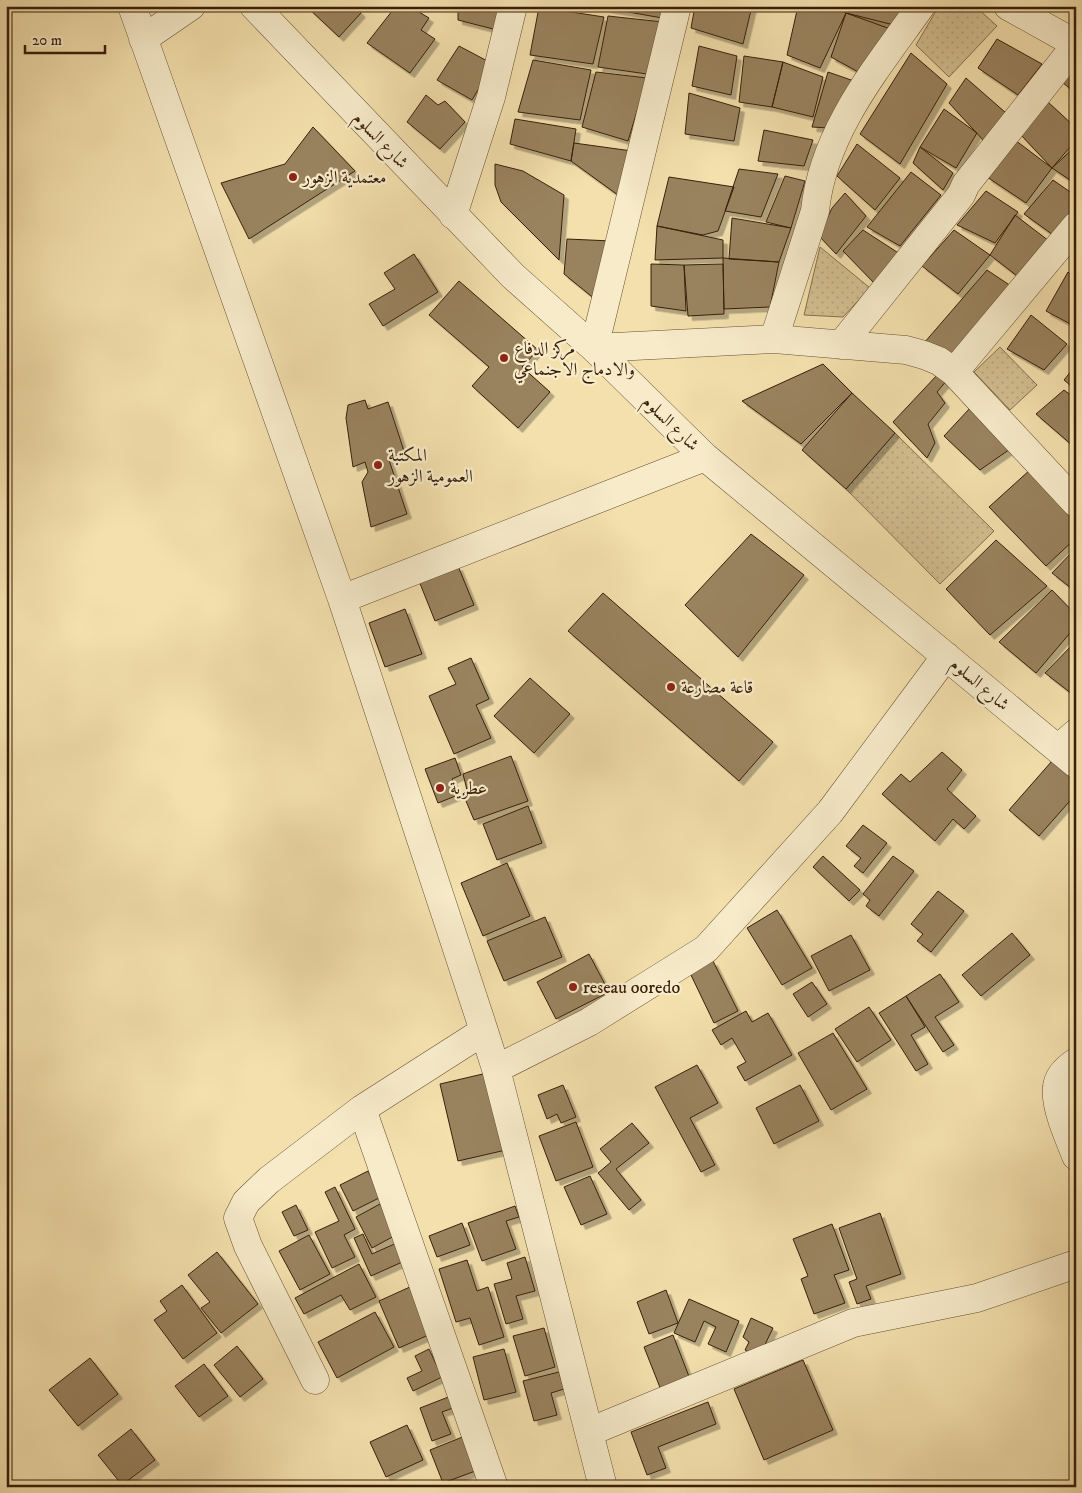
<svg xmlns="http://www.w3.org/2000/svg" width="1082" height="1493" font-family="'IM FELL DW Pica',Amiri,serif">
	<style>
		.grass { fill: url(#grass-dots); stroke: #866f4d }
		.building { fill: #99835e; stroke: #381f09; filter: url(#shadow) }
		.lines { fill: none; stroke-linecap: round; stroke-linejoin: round }
		.minor-casing { stroke: #674f32; stroke-width: 29 }
		.minor { stroke: #f7ebca; stroke-width: 28 }
		.poi-dot { fill: #8f2418; stroke: #f7ebca; stroke-width: 2 }
		.labels { text-anchor: middle; stroke-width: 4.5; stroke-linejoin: round; paint-order: stroke }
		.street-label { font-size: 18px; fill: #381f09; stroke: #f7ebca }
		.poi-label { font-size: 18px; fill: #381f09; stroke: #f7ebca; text-anchor: start }
	</style>
	<defs>
		<pattern id="grass-dots" width="8" height="8" patternUnits="userSpaceOnUse" patternTransform="scale(1.25)"><rect width="8" height="8" fill="#d3bf91"/><path d="M2 2h.1M6 6h.1" fill="none" stroke="#b6a47c" stroke-width="1.8" stroke-linecap="round"/></pattern>
		<filter id="shadow"><feDropShadow dx="4.5" dy="4.5" stdDeviation="0" flood-color="#0004"/></filter>
	</defs>
	<rect width="100%" height="100%" fill="#f3e0ad"/>
	<filter id="stains"><feTurbulence type="fractalNoise" baseFrequency=".004" numOctaves="4"/><feColorMatrix values="0 0 0 0 .2 0 0 0 0 .09 0 0 0 0 .02 0 0 0 .5 -.17"/></filter>
	<radialGradient id="worn" r=".72"><stop offset=".6" stop-color="#630" stop-opacity="0"/><stop offset="1" stop-color="#630" stop-opacity=".3"/></radialGradient>
	<!-- grass -->
	<path class="grass" d="M939 6H975L997 26 949 77 916 45Z
		M820 247 870 288 843 317 804 315Z
		M1000 347 1037 385 1010 410 974 372Z
		M895 433 994 531 940 584 846 489Z"/>
	<!-- building -->
	<path class="building" d="M306 6H354L361 13 339 37Z
		M396 6H409L429 18 421 30 435 39 410 73 367 43Z
		M458 6H506L501 31 458 20Z
		M607 6H665L662 18 606 8Z
		M695 6H752L743 44 691 28Z
		M798 6H826L846 13 820 68 787 55Z
		M849 6H908L896 31 846 13Z
		M539 7 604 17 593 64 530 55Z
		M846 13 898 26 862 74 831 57Z
		M608 16 663 22 654 75 598 67Z
		M997 39 1042 64 1018 95 978 68Z
		M459 46 493 64 472 100 437 80Z
		M699 46 737 56 731 95 692 86Z
		M911 53 947 84 900 164 860 134Z
		M744 56 783 62 772 107 739 102Z
		M533 60 591 70 580 120 518 112Z
		M783 62 823 77 813 117 772 107Z
		M1076 64V93L1063 83Z
		M596 72 647 78 628 141 582 127Z
		M828 72 854 81 829 128 812 127Z
		M966 78 1006 113 984 141 949 103Z
		M689 93 740 108 734 141 685 134Z
		M426 95 438 105 445 101 465 122 440 149 407 122Z
		M1048 102 1076 128V140L1052 168 1020 134Z
		M944 109 977 133 956 168 920 147Z
		M515 119 576 129 571 161 510 144Z
		M313 127 355 171 249 239 221 183 285 164Z
		M764 130 813 140 804 166 758 161Z
		M1015 140 1052 168 1026 203 987 177Z
		M574 143 632 151 622 198 571 161Z
		M857 144 900 178 875 210 837 176Z
		M1076 146V184L1052 168Z
		M920 147 953 173 943 190 913 163Z
		M495 164 523 171 564 195 559 260 501 202 495 185Z
		M739 169 778 174 761 217 725 211Z
		M911 172 941 195 900 246 867 227Z
		M785 176 805 181 791 228 766 222Z
		M669 177 734 187 718 231 703 235 657 226Z
		M1053 180 1076 196V215L1056 237 1024 214Z
		M986 191 1018 212 995 243 957 225Z
		M845 193 866 216 836 254 819 236 832 208Z
		M1015 215 1049 241 1021 279 990 255Z
		M732 218 791 228 779 262 729 259Z
		M657 226 723 240V258L655 260Z
		M863 230 900 254 876 285 843 251Z
		M954 230 990 255 958 294 922 266Z
		M567 239 612 241 596 300 564 274Z
		M414 254 438 292 383 326 369 304 395 289 384 273Z
		M723 258 779 262 770 307 724 309Z
		M651 264 684 265 686 311 651 306Z
		M723 264 724 314 688 316 684 265Z
		M987 270 1011 286 952 359 924 343Z
		M1068 272 1076 280V327L1046 311Z
		M459 281 538 350 522 367 550 392 518 428 472 386 489 367 429 315Z
		M1031 315 1067 344 1044 370 1007 349Z
		M823 364 852 393 801 444 742 401Z
		M1076 365V390L1064 380Z
		M939 373 948 379 937 392 945 403 928 424 935 443 927 458 893 422Z
		M1064 390 1076 399V442L1073 446 1036 414Z
		M852 393 895 433 846 489 802 450Z
		M365 400 368 409 388 402 405 454 389 460 407 514 371 527 362 482 368 472 365 462 353 467 346 418 348 405Z
		M971 407 1013 447 980 470 944 436Z
		M1031 469 1076 515V538L1046 566 989 507Z
		M751 534 804 575 738 657 685 605Z
		M996 540 1047 586 990 635 946 589Z
		M1076 548V592L1052 573Z
		M458 566 474 605 435 621 419 581Z
		M1052 590 1076 615V626L1036 673 999 642Z
		M603 593 773 742 739 781 568 631Z
		M405 609 422 654 385 667 369 623Z
		M1076 641V697L1045 673Z
		M471 658 489 699 476 705 491 738 454 754 429 696 456 684 448 668Z
		M530 678 570 714 534 753 494 716Z
		M942 752 962 770 947 789 976 816 964 829 953 819 935 841 882 794 901 774 910 782Z
		M511 756 528 801 474 820 463 794 467 790 463 774Z
		M455 758 461 775 452 779 458 795 438 803 425 769Z
		M1052 761 1076 782V794L1039 836 1009 810Z
		M528 806 542 843 497 860 483 824Z
		M863 825 887 843 863 873 854 866 861 858 846 846Z
		M823 856 860 890 849 901 813 867Z
		M893 856 914 871 879 916 866 906 870 900 863 894Z
		M507 863 530 916 483 936 461 883Z
		M938 891 964 911 931 952 917 941 923 934 911 924Z
		M777 910 812 968 782 985 747 928Z
		M545 917 562 957 504 981 487 941Z
		M1012 933 1030 955 981 996 962 975Z
		M851 935 870 970 829 991 811 956Z
		M589 954 609 992 556 1019 537 982Z
		M713 961 738 1011 714 1023 690 973Z
		M940 974 959 1002 935 1017 954 1045 943 1052 906 996Z
		M812 982 827 1004 808 1017 793 994Z
		M906 996 925 1027 911 1035 928 1064 916 1071 879 1013Z
		M869 1007 891 1040 857 1062 835 1029Z
		M746 1011 752 1022 768 1013 792 1055 745 1081 737 1067 746 1062 732 1038 721 1045 712 1030Z
		M833 1033 867 1089 831 1110 798 1053Z
		M697 1065 718 1103 690 1118 715 1165 701 1172 655 1087Z
		M487 1073 506 1150 458 1161 440 1084Z
		M563 1085 576 1117 561 1123 557 1114 547 1119 538 1095Z
		M800 1085 819 1121 774 1144 756 1108Z
		M576 1122 593 1167 556 1181 539 1136Z
		M632 1123 649 1143 616 1169 641 1200 629 1210 598 1173 611 1162 600 1149Z
		M368 1171 381 1197 353 1211 340 1185Z
		M590 1176 607 1214 581 1225 564 1187Z
		M335 1187 355 1229 344 1235 355 1257 332 1268 315 1232 339 1221 325 1192Z
		M380 1204 396 1235 372 1248 356 1217Z
		M296 1205 308 1230 294 1236 282 1212Z
		M515 1206 519 1217 506 1221 516 1249 482 1261 468 1223Z
		M880 1213 901 1274 866 1286 871 1299 857 1304 849 1282 857 1279 839 1228Z
		M462 1223 470 1245 437 1257 429 1236Z
		M832 1224 849 1270 834 1275 845 1303 814 1314 801 1279 808 1276 793 1239Z
		M363 1234 372 1254 401 1241 409 1259 371 1276 354 1238Z
		M309 1235 330 1274 300 1290 279 1251Z
		M217 1252 258 1304 221 1333 201 1308 210 1302 188 1275Z
		M525 1257 535 1291 516 1296 523 1319 506 1324 494 1284 512 1279 507 1263Z
		M467 1260 477 1291 488 1287 504 1337 479 1345 470 1318 456 1322 439 1269Z
		M359 1264 376 1297 350 1310 341 1295 304 1314 295 1298Z
		M182 1285 217 1333 183 1359 154 1320 167 1311 160 1301Z
		M412 1286 433 1333 399 1348 379 1301Z
		M666 1290 678 1323 649 1334 637 1302Z
		M689 1299 739 1321 726 1352 708 1344 716 1327 704 1321 695 1342 674 1333Z
		M375 1312 394 1347 337 1378 318 1342Z
		M751 1318 773 1328 759 1357 745 1350 749 1342 743 1337Z
		M544 1328 555 1367 525 1376 513 1336Z
		M673 1335 690 1379 661 1390 644 1347Z
		M237 1346 263 1379 240 1397 214 1365Z
		M429 1349 442 1377 413 1391 407 1378 422 1371 415 1356Z
		M504 1349 516 1392 484 1400 473 1357Z
		M90 1358 118 1394 78 1426 49 1390Z
		M803 1360 833 1430 764 1460 734 1389Z
		M204 1364 228 1396 199 1417 175 1386Z
		M559 1372 564 1389 551 1393 557 1415 534 1421 523 1381Z
		M451 1396 456 1407 442 1412 451 1434 432 1441 420 1408Z
		M708 1402 716 1424 658 1447 666 1468 647 1475 631 1432Z
		M407 1425 423 1460 386 1477 370 1442Z
		M131 1429 155 1460 122 1485 98 1455Z
		M465 1436 478 1470 443 1483 430 1450Z"/>
	<g class="lines">
		<defs>
			<path id="minor" d="M132 6 342 599 484 1031 496 1069 603 1487
				M254 6 513 276 594 348 705 457 1076 764
				M677 6 594 348 774 339 906 350 924 355 939 361 954 372 1076 503
				M1008 6 1076 44
				M143 39 191 6
				M453 215 491 97 513 6
				M774 339 815 211C823 132 877 68 921 6
				M841 345 961 195 966 184 1076 45
				M954 372 1076 226
				M342 599 705 457
				M1058 749 1076 733
				M484 1031 362 1109 494 1487
				M1076 1062C1067 1068 1058 1076 1057 1087 1054 1105 1069 1138 1076 1156
				M496 1069 589 1022 706 949 830 812 946 656
				M315 1380 248 1246 238 1218 246 1202 269 1180 362 1109
				M589 1432 853 1323 977 1298 1076 1264"/>
		</defs>
		<!-- minor casing -->
		<use href="#minor" class="minor-casing"/>
		<!-- minor -->
		<use href="#minor" class="minor"/>
	</g>
	<!-- markers -->
	<g class="poi-dot">
		<circle cx="293" cy="177" r="5"/>
		<circle cx="504" cy="358" r="5"/>
		<circle cx="378" cy="465" r="5"/>
		<circle cx="671" cy="687" r="5"/>
		<circle cx="440" cy="788" r="5"/>
		<circle cx="573" cy="987" r="5"/>
	</g>
	<g class="labels">
		<!-- street labels -->
		<g class="street-label">
			<text transform="translate(381 140) rotate(46)" y="6">شارع السلوم</text>
			<text transform="translate(671 423) rotate(44)" y="6">شارع السلوم</text>
			<text transform="translate(980 684) rotate(40)" y="6">شارع السلوم</text>
		</g>
		<!-- poi labels -->
		<g class="poi-label">
			<text x="303" y="183">معتمدية الزهور</text>
			<text x="514" y="354">مركز الدفاع<tspan x="514" dy="21">والادماج الاجنماعي</tspan></text>
			<text x="388" y="461">المكتبة<tspan x="388" dy="21">العمومية الزهور</tspan></text>
			<text x="681" y="693">قاعة مصارعة</text>
			<text x="450" y="794">عطرية</text>
			<text x="583" y="993">reseau ooredo</text>
		</g>
	</g>
	<!-- margin -->
	<rect width="1082" height="1493" fill="none" stroke="#f3e0ad" stroke-width="25"/>
	<rect x="8" y="8" width="1067" height="1478" fill="none" stroke="#381f09" stroke-width="2.5"/>
	<rect x="12" y="12" width="1057" height="1468" fill="none" stroke="#381f09"/>
	<!-- scale -->
	<path d="M25 45v8h80v-8" fill="none" stroke="#381f09" stroke-width="2.5"/>
	<text x="32" y="45" font-size="15" fill="#381f09" stroke="#f7ebca" stroke-width="4" paint-order="stroke">20 m</text>
	<rect width="100%" height="100%" filter="url(#stains)"/>
	<rect width="100%" height="100%" fill="url(#worn)"/>
</svg>
